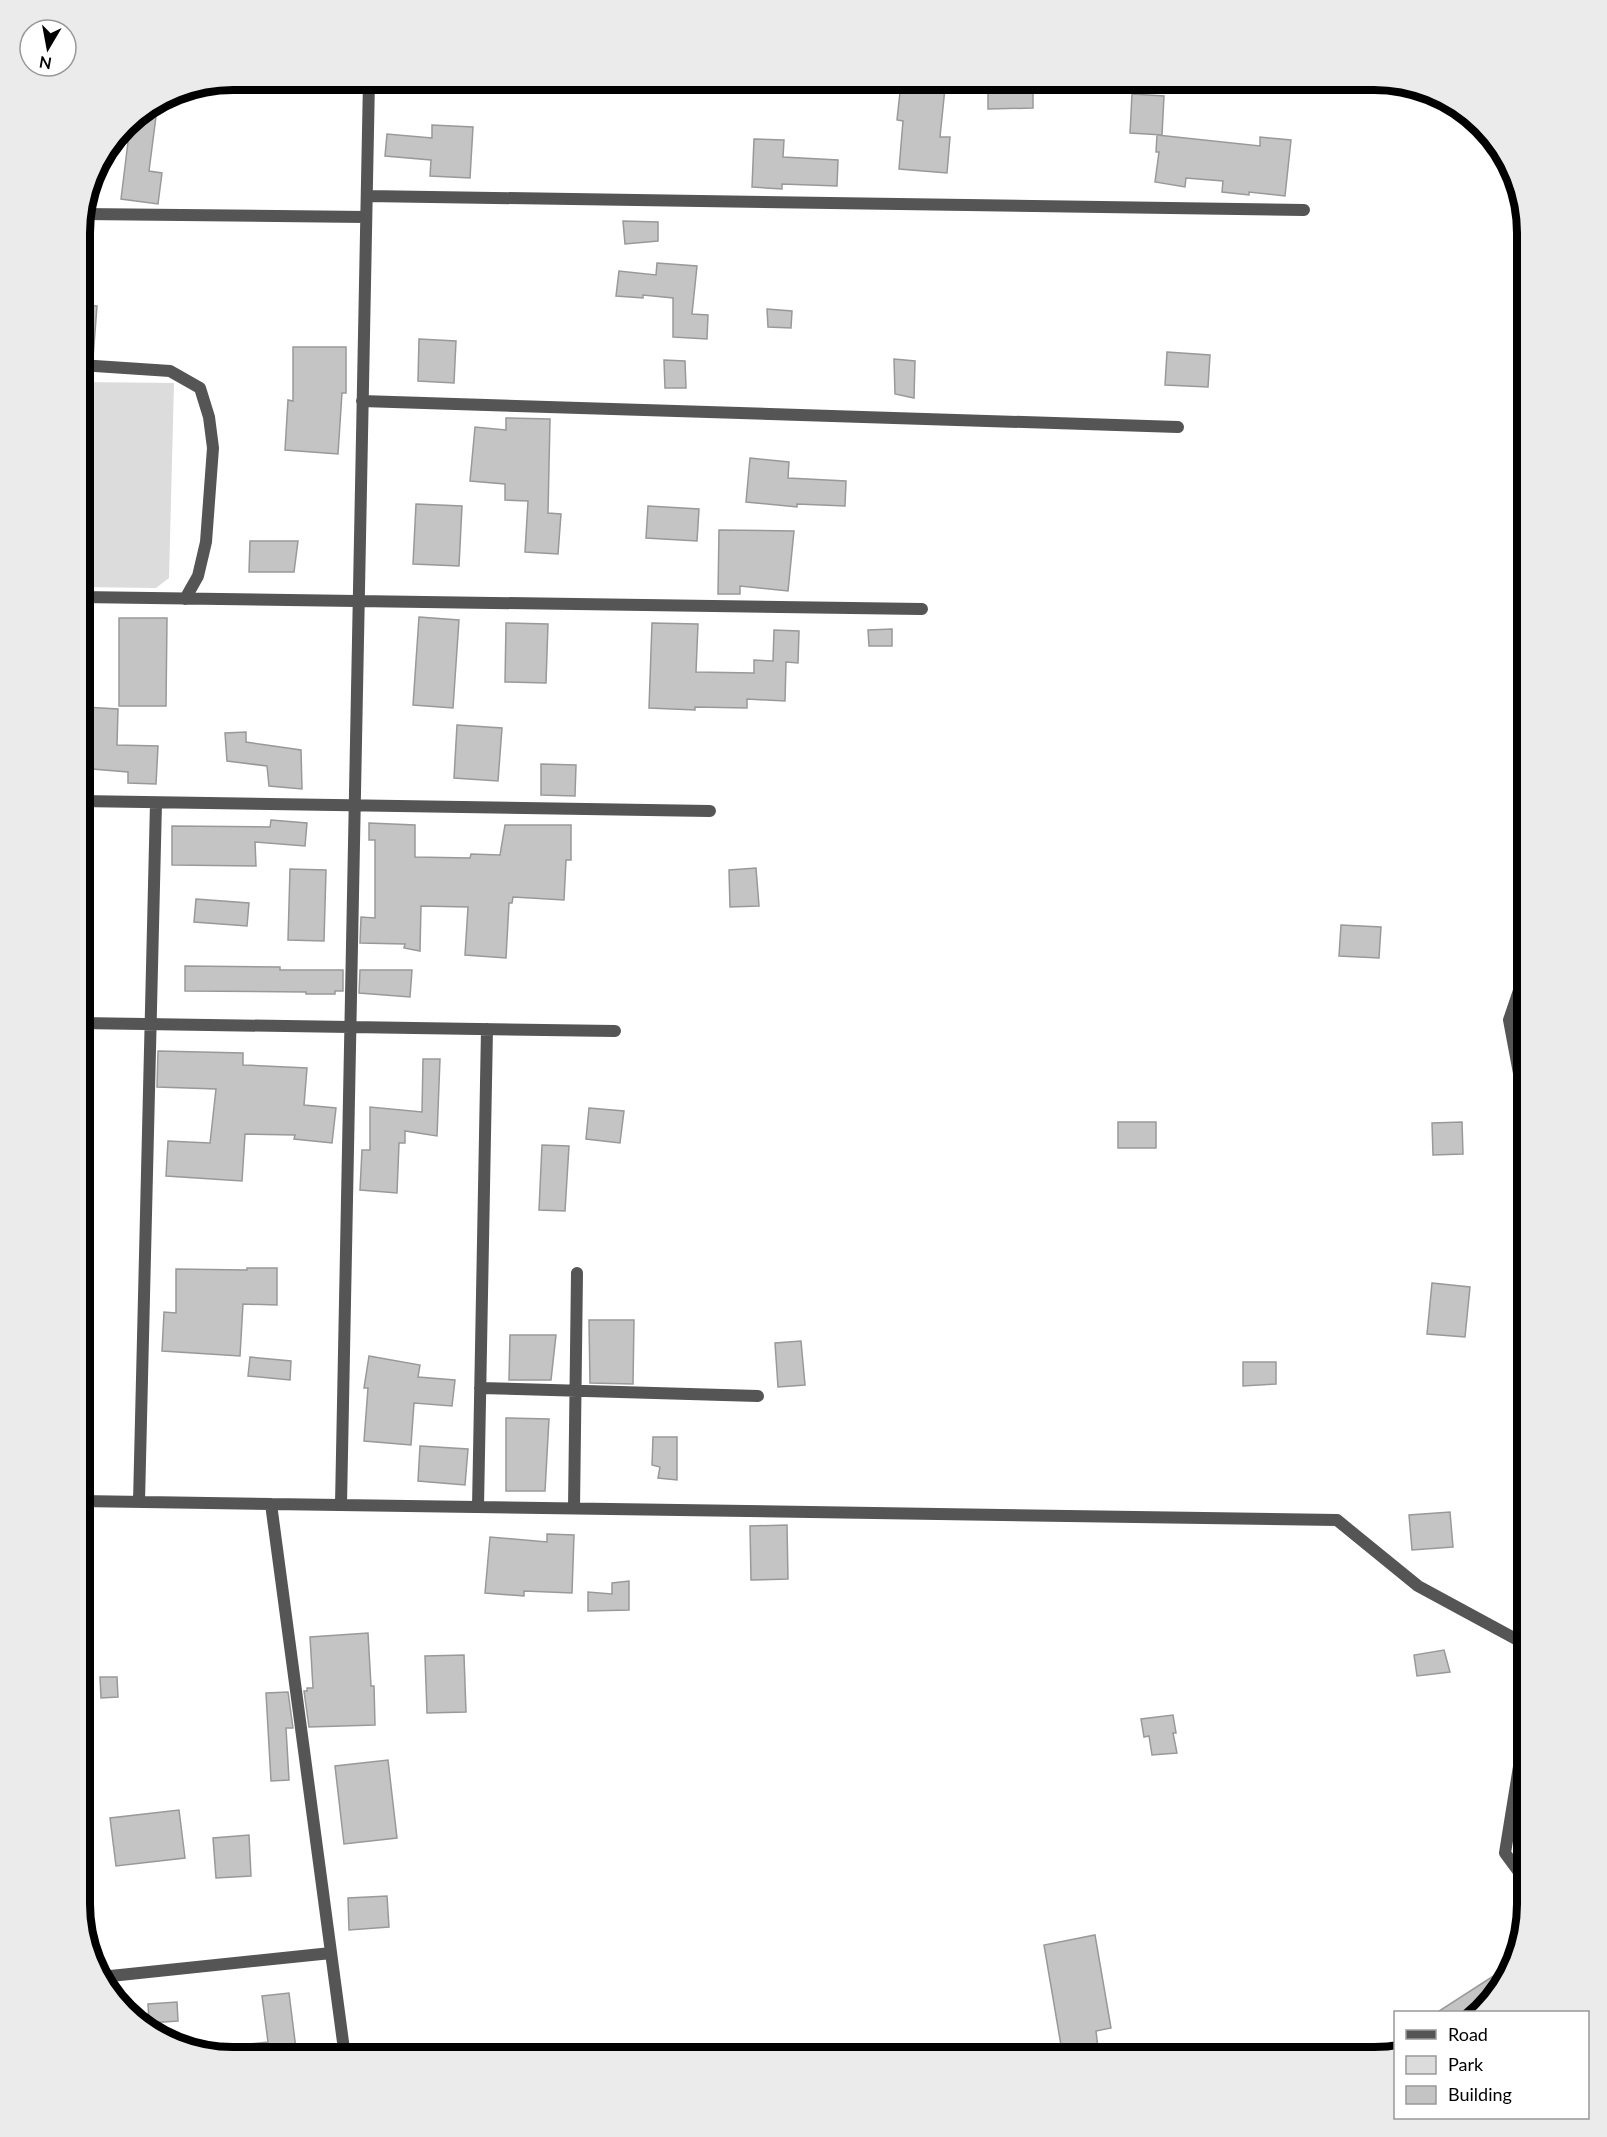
<svg xmlns="http://www.w3.org/2000/svg" width="1607" height="2137" font-family="Lato,sans-serif">
	<style>
		.green { fill: #dcdcdc }
		.building { fill: #c4c4c4; stroke: #999; stroke-width: 1.5 }
		.lines { fill: none; stroke-linecap: round; stroke-linejoin: round }
		.street { stroke: #555; stroke-width: 12 }
		.rim { fill: none; stroke: #000; stroke-width: 8 }
	</style>
	<rect width="100%" height="100%" fill="#fff"/>
	<!-- green -->
	<path class="green" d="M80 382 174 383 169 578 156 588 80 587Z"/>
	<!-- building -->
	<path class="building" d="M988 80H1033V108L988 109Z
		M901 83 945 88 940 137H950L947 173 899 169 903 121 897 120Z
		M1132 94 1164 96 1162 135 1130 133Z
		M158 101 149 171 162 173 158 204 121 199 128 142 115 139 131 118Z
		M432 125 473 127 470 178 430 176 431 160 385 156 387 134 432 138Z
		M1157 135 1260 146V137L1291 140 1285 196 1249 192V195L1222 192 1223 181 1186 178 1185 187 1155 182 1159 152H1156Z
		M754 139 784 140 783 157 838 160 837 186 782 184V189L752 187Z
		M623 221 658 222V241L625 244Z
		M657 263 697 266 692 314 708 315 707 339 673 337V298L643 295V298L616 296 619 271 656 275Z
		M80 305 97 306 93 358 80 357Z
		M767 309 792 311 791 328 768 327Z
		M419 339 456 341 454 383 418 381Z
		M293 347H346V393H342L338 454 285 450 288 400 293 401Z
		M1167 352 1210 355 1208 387 1165 385Z
		M894 359 915 361 914 398 895 394Z
		M664 360 685 361 686 388H665Z
		M506 418 550 419 548 513 561 514 558 554 525 552 528 501 505 500V484L470 481 475 427 506 430Z
		M750 458 789 462 788 478 846 481 845 506 797 504V507L746 502Z
		M416 504 462 506 459 566 413 564Z
		M648 506 699 509 697 541 646 538Z
		M719 530 794 531 788 591 740 586V594H718Z
		M250 541H298L294 572H249Z
		M419 617 459 620 453 708 413 705Z
		M119 618H167L166 706H119Z
		M506 623 548 624 546 683 505 682Z
		M652 623 698 624 696 672 754 673V660L773 661 774 630 799 631 798 663 786 662 785 701 747 699V708L695 707V710L649 708Z
		M892 629V646H869L868 630Z
		M84 707 118 709 117 745 158 746 156 784 128 783V772L80 768Z
		M457 725 502 728 498 781 454 778Z
		M246 732V742L301 750 302 789 269 786 267 766 227 761 225 733Z
		M541 764 576 765 575 796 541 795Z
		M271 820 307 823 305 846 255 842 256 866 172 865V826L270 827Z
		M369 823 415 825V857L470 858 471 854 500 855 505 825H571V860H566L564 900 513 897 512 903H509L506 958 465 955 468 907 421 906 420 951 404 948 405 944 360 943 361 917 375 918V840H369Z
		M756 868 759 906 730 907 729 870Z
		M290 869 326 870 324 941 288 940Z
		M196 899 249 903 247 926 194 922Z
		M1341 925 1381 927 1379 958 1339 956Z
		M185 966 280 967V970H343V991H335V994H306V992L185 991Z
		M360 970H412L410 997 359 993Z
		M158 1051 243 1053V1065L307 1068 304 1105 336 1108 332 1143 294 1139 295 1135 245 1134 242 1181 166 1176 168 1141 210 1143 216 1089 157 1087Z
		M423 1059H440L437 1136 405 1131V1143H399L397 1193 360 1190 362 1150H370V1107L422 1112Z
		M589 1108 624 1111 620 1143 586 1139Z
		M1118 1122H1156V1148H1118Z
		M1462 1122 1463 1154 1433 1155 1432 1123Z
		M542 1145 569 1146 565 1211 539 1210Z
		M247 1268H277V1305L243 1304 240 1356 162 1351 164 1312 176 1313V1269L247 1270Z
		M1432 1283 1470 1287 1465 1337 1427 1334Z
		M589 1320H634L633 1384 590 1383Z
		M510 1335H556L551 1380H509Z
		M801 1341 805 1385 778 1387 775 1343Z
		M369 1356 420 1365 418 1377 455 1380 452 1406 414 1403 411 1445 364 1441 368 1388H364Z
		M250 1357 291 1361 290 1380 248 1376Z
		M1243 1362H1276V1384L1243 1386Z
		M506 1418 549 1419 545 1491H506Z
		M653 1437H677V1480L658 1478 660 1467 652 1465Z
		M420 1446 468 1449 465 1485 418 1481Z
		M1450 1512 1453 1547 1412 1550 1409 1515Z
		M787 1525 788 1579 751 1580 750 1526Z
		M547 1534 574 1535 572 1593 524 1591V1596L485 1593 490 1537 547 1542Z
		M629 1581V1610L588 1611V1592L612 1594V1583Z
		M368 1633 371 1686H374L375 1725 309 1727 304 1691H307V1688H313L310 1637Z
		M1444 1650 1450 1672 1417 1676 1414 1655Z
		M464 1655 466 1712 427 1713 425 1656Z
		M100 1677H117L118 1697 101 1698Z
		M288 1692 293 1728H286L289 1780 271 1781 266 1693Z
		M1173 1715 1176 1733H1173L1177 1753 1152 1755 1149 1736 1144 1737 1141 1719Z
		M388 1760 397 1838 344 1844 335 1766Z
		M179 1810 185 1858 116 1866 110 1818Z
		M249 1835 251 1876 216 1878 213 1838Z
		M387 1896 389 1927 349 1930 348 1898Z
		M1095 1935 1111 2028 1096 2031 1099 2057H1063L1044 1945Z
		M1512 1964 1507 1981 1477 2013H1436Z
		M289 1993 297 2057H232L223 2055 222 2047 268 2042 262 1996Z
		M177 2002 178 2021 149 2023 148 2004Z"/>
	<g class="lines">
		<!-- street -->
		<path class="street" d="M367 196 1304 210
			M82 214 366 217
			M80 365 170 371 200 388 209 417 213 448 206 542 198 576 185 599
			M362 401 1178 427
			M80 597 922 609
			M80 801 710 811
			M80 1023 615 1031
			M1527 1116 1509 1020 1527 967
			M480 1388 758 1396
			M80 1501 1337 1520 1418 1586 1527 1645
			M139 1502 156 803
			M271 1504 345 2057
			M341 1505 369 80
			M478 1507 487 1029
			M574 1508 577 1273
			M1527 1883 1505 1853 1527 1717
			M101 1977 331 1953"/>
	</g>
	<!-- crop -->
	<path d="M0 0H1607V2137H0ZM233 90H1374A143 143 0 0 1 1517 233V1904A143 143 0 0 1 1374 2047H233A143 143 0 0 1 90 1904V233A143 143 0 0 1 233 90Z" fill="#ebebeb" fill-rule="evenodd"/>
	<path class="rim" d="M233 90H1374A143 143 0 0 1 1517 233V1904A143 143 0 0 1 1374 2047H233A143 143 0 0 1 90 1904V233A143 143 0 0 1 233 90Z"/>
	<!-- legend -->
	<rect x="1394" y="2011" width="195" height="108" fill="#ffffff" stroke="#999999" stroke-width="1.5"/>
	<rect x="1406" y="2030" width="30" height="9" fill="#555555" stroke="#999999" stroke-width="1.5"/>
	<text x="1448" y="2041" font-size="18" fill="#000000">Road</text>
	<rect x="1406" y="2056" width="30" height="18" fill="#dcdcdc" stroke="#999999" stroke-width="1.5"/>
	<text x="1448" y="2071" font-size="18" fill="#000000">Park</text>
	<rect x="1406" y="2086" width="30" height="18" fill="#c4c4c4" stroke="#999999" stroke-width="1.5"/>
	<text x="1448" y="2101" font-size="18" fill="#000000">Building</text>
	<!-- north arrow -->
	<g transform="translate(48 48) rotate(190)"><circle r="28" fill="#ffffff" stroke="#999999" stroke-width="1.5"/>
	<path d="M0-4.5L10 22L0 15L-10 22Z" fill="#000000"/>
	<text y="-9" font-size="16" font-weight="bold" text-anchor="middle" fill="#000000">N</text>
	</g>
</svg>
